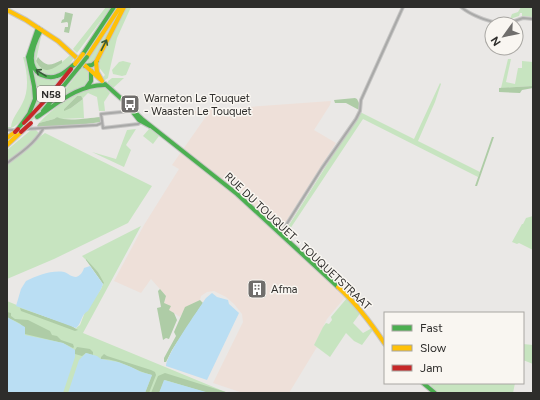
<svg xmlns="http://www.w3.org/2000/svg" width="540" height="400" font-family="Figtree,sans-serif">
	<style>
		.industrial { fill: #eee0d9 }
		.green { fill: #c7e4c0 }
		.forest { fill: #aecca6 }
		.water { fill: #badef3 }
		.lines { fill: none; stroke-linecap: round; stroke-linejoin: round }
		.street-casing { stroke: #c7c6c5; stroke-width: 4 }
		.fast-casing { stroke: #c7c6c5; stroke-width: 6 }
		.slow-casing { stroke: #c7c6c5; stroke-width: 6 }
		.jam-casing { stroke: #c7c6c5; stroke-width: 6 }
		.street { stroke: #a9a9a8; stroke-width: 2 }
		.fast { stroke: #4caf50; stroke-width: 4 }
		.slow { stroke: #ffc107; stroke-width: 4 }
		.jam { stroke: #c62828; stroke-width: 4 }
		.fast-bridge-casing { stroke: #c7c6c5; stroke-width: 6; stroke-linecap: butt }
		.slow-bridge-casing { stroke: #c7c6c5; stroke-width: 6; stroke-linecap: butt }
		.jam-bridge-casing { stroke: #c7c6c5; stroke-width: 6; stroke-linecap: butt }
		.fast-bridge { stroke: #4caf50; stroke-width: 4 }
		.slow-bridge { stroke: #ffc107; stroke-width: 4 }
		.jam-bridge { stroke: #c62828; stroke-width: 4 }
		.oneway { stroke: #385a38 }
		.labels { text-anchor: middle; stroke-width: 3; stroke-linejoin: round; paint-order: stroke }
		.shield { fill: #f9f6f1; stroke: #6b6966; stroke-width: 1 }
		.shield-label { font-size: 10px; font-weight: bold; fill: #2e2d2b }
		.poi-label { font-size: 11px; fill: #2e2d2b; stroke: #f9f6f1; text-anchor: start }
		.street-label { font-size: 11px; fill: #2e2d2b; stroke: #f9f6f1 }
	</style>
	<rect width="100%" height="100%" fill="#eae8e6"/>
	<!-- industrial -->
	<path class="industrial" d="M331 101 330 105 314 130 336 143 278 234 346 296 327 319 314 345 317 347 289 393H243L213 383 243 322 242 314 234 304 226 297 214 291 207 292 201 296 200 300 186 307 180 317 169 310 164 303 166 296 151 279 141 293 114 281 144 225 179 169 172 165 207 115H196L194 111Z"/>
	<!-- green -->
	<path class="green" d="M106 7H111L77 53 73 49Z
		M126 7H131L117 38 109 73 108 78 105 80 102 78 105 75 98 66V62Z
		M521 7H533V17L522 16V13H520L519 16 510 19 512 14 518 12Z
		M120 13 97 57 93 63 89 64 87 62Z
		M41 37 36 61 41 68C53 70 62 63 70 55L74 58C70 64 65 71 59 74 34 83 27 53 41 37Z
		M32 48V66L46 77 64 74 45 98 29 115 36 99 30 62Z
		M23 57H26C28 80 42 99 22 119 18 124 14 128 7 129V127H11C12 118 18 112 22 104 30 90 27 71 23 57Z
		M508 59H511L506 82 515 84 518 68H522V61L533 62V86L501 88Z
		M123 61 131 63 126 75 122 76 113 74 112 70 119 62Z
		M78 63 79 64 46 106 29 124 28 123 53 96Z
		M83 67 90 74 88 84 51 107Z
		M112 78H124L113 88 108 83V81Z
		M440 83 441 84 435 102 418 141 480 172 478 177 363 119 286 235 284 233 360 112 414 139Z
		M95 86H104L110 93 104 102 105 111H99L97 97 88 93 83 98 77 96 64 109 71 108 83 99 84 118 60 119 57 117 54 119 39 123C55 106 73 94 95 86Z
		M35 129 38 132V135L31 143 45 133 152 186 128 223 54 259 7 279V163L15 156 7 162V150L31 130Z
		M136 129 126 145 131 150 124 167 92 152 116 159 127 130Z
		M149 129H152L159 136 153 144 143 136Z
		M533 216V250L519 243 517 244 512 242 522 224H523L526 218Z
		M141 226 83 333 228 393H7V301L77 330 76 328 80 325 85 312 101 289 103 284 98 272 82 256Z
		M347 298 361 312 353 323 363 333 372 328 373 330 362 345 354 341 346 333 330 357 314 345 323 327 326 323 329 324 332 320 331 317Z
		M523 344 533 345V364L523 360Z
		M432 383H515L513 393H439L431 386Z"/>
	<!-- forest -->
	<path class="forest" d="M65 12 73 14 69 33 64 32 65 27H68V23L67 22 61 23 62 20 64 19Z
		M38 57C47 68 51 65 62 60V63C52 69 44 76 36 61Z
		M533 86V88L522 90 520 93 499 92V88Z
		M77 96H81L83 99 71 108 64 111V109Z
		M355 98 357 99 359 103V110L346 103H335L334 100Z
		M57 117C66 122 89 118 100 117L101 122 79 125 38 127 37 126 39 123 54 119Z
		M492 137H494L477 186H475Z
		M86 259 98 272 104 283 103 284 86 260Z
		M160 289 166 296 164 303 171 306 169 310 174 313 177 320 169 339 166 338 163 340 157 308 161 307 158 291Z
		M200 300 203 303 172 350 166 362H164V358L176 336 174 332 185 307Z
		M20 308 70 325 78 330 75 331 21 311Z
		M7 312 11 313V316L15 319 28 320 50 331 52 335 57 336 61 340 73 344 74 347 73 348 63 343 25 334C26 323 15 322 7 317Z
		M77 347 90 349 93 352V355L86 353 82 356 75 354V350Z
		M104 354 107 356 151 370 155 372 156 375 149 393H145L152 375C135 371 118 358 101 359V357Z
		M165 373 229 393H208L165 380 159 393H151L158 376Z"/>
	<!-- water -->
	<path class="water" d="M90 266 103 284 101 289 88 311C81 314 82 323 76 328L16 306 21 289 26 281C37 276 51 270 64 272 68 273 71 277 76 277 80 276 83 272 84 268Z
		M212 293 217 297 228 300 229 304 239 313 207 380 166 366C166 355 198 310 206 298Z
		M7 317 25 327V335L63 343 75 350V357L63 393H7Z
		M86 353 97 356 101 359 118 362 131 367 141 372 152 375 145 393H68L79 360Z
		M164 380 206 392 208 393H159Z"/>
	<g class="lines">
		<defs>
			<path id="street" d="M461 7C472 16 486 20 500 24
				M506 24 523 18 533 19
				M131 111 101 114 103 128 138 124 141 122
				M26 129 97 125 102 123
				M7 130H16
				M7 163C21 153 34 144 43 129
				M281 233 322 168 356 119 360 111 361 100 403 7"/>
			<path id="fast" d="M41 30C34 43 24 65 41 75 46 77 52 78 57 76 64 74 69 68 75 64
				M83 54 114 7
				M85 66 92 65 97 61
				M105 84 125 102 139 120 150 126
				M86 88 91 81V71
				M127 105 142 119 237 194 338 287
				M43 111 79 67
				M37 117C58 103 79 84 106 85
				M18 129 29 114 35 99 34 86 28 57 38 28
				M423 383 435 393"/>
			<path id="slow" d="M7 10 26 20 58 41 100 79
				M87 57 120 7
				M102 81 97 72 96 62 124 7
				M7 138 15 132
				M7 145 21 132
				M338 287C357 304 371 323 385 344"/>
			<path id="jam" d="M24 123 51 94 71 69"/>
		</defs>
		<!-- street casing -->
		<use href="#street" class="street-casing"/>
		<!-- fast casing -->
		<use href="#fast" class="fast-casing"/>
		<!-- slow casing -->
		<use href="#slow" class="slow-casing"/>
		<!-- jam casing -->
		<use href="#jam" class="jam-casing"/>
		<!-- street -->
		<use href="#street" class="street"/>
		<!-- fast -->
		<use href="#fast" class="fast"/>
		<!-- slow -->
		<use href="#slow" class="slow"/>
		<!-- jam -->
		<use href="#jam" class="jam"/>
		<defs>
			<path id="fast-bridge" d="M79 67 87 57"/>
			<path id="slow-bridge" d="M75 64 83 54"/>
			<path id="jam-bridge" d="M15 132 18 129
				M21 132 31 123"/>
		</defs>
		<!-- fast-bridge casing -->
		<use href="#fast-bridge" class="fast-bridge-casing"/>
		<!-- slow-bridge casing -->
		<use href="#slow-bridge" class="slow-bridge-casing"/>
		<!-- jam-bridge casing -->
		<use href="#jam-bridge" class="jam-bridge-casing"/>
		<!-- fast-bridge -->
		<use href="#fast-bridge" class="fast-bridge"/>
		<!-- slow-bridge -->
		<use href="#slow-bridge" class="slow-bridge"/>
		<!-- jam-bridge -->
		<use href="#jam-bridge" class="jam-bridge"/>
	</g>
	<!-- one-way arrows -->
	<defs><path id="oneway-shaft" d="M-6 0H5M1.5-3L5.5 0L1.5 3" fill="none" stroke-width="1.6" stroke-linecap="round" stroke-linejoin="round"/></defs>
	<g class="oneway">
		<use href="#oneway-shaft" transform="translate(104 45) rotate(-63)"/>
		<use href="#oneway-shaft" transform="translate(41 73) rotate(-148)"/>
	</g>
	<!-- icons -->
	<defs>
		<symbol id="bus-square" viewBox="-11 -11 22 22"><rect x="-9" y="-9" width="18" height="18" rx="4" fill="#706e6c" stroke="#f9f6f1"/><path d="M-5-6H5V4H4V6H2V4H-2V6H-4V4H-5ZM-3.5-4V0h7V-4ZM-3.5 1.2v1.5H-2V1.2ZM2 1.2v1.5H3.5V1.2Z" fill="#fff"/></symbol>
		<symbol id="building-square" viewBox="-11 -11 22 22"><rect x="-9" y="-9" width="18" height="18" rx="4" fill="#706e6c" stroke="#f9f6f1"/><path d="M-4-6H4V6H1V3H-1V6H-4ZM-2.5-4.3h1.7v1.8h-1.7ZM.8-4.3h1.7v1.8H.8ZM-2.5-1h1.7V.8h-1.7ZM.8-1h1.7V.8H.8Z" fill="#fff"/></symbol>
	</defs>
	<g fill-rule="evenodd">
		<use href="#bus-square" x="119" y="93" width="22" height="22"/>
		<use href="#building-square" x="246" y="278" width="22" height="22"/>
	</g>
	<g class="labels">
		<!-- shield labels -->
		<rect class="shield" x="37" y="86" width="28" height="16" rx="3"/>
		<g class="shield-label">
			<text x="51" y="98">N58</text>
		</g>
		<!-- poi labels -->
		<g class="poi-label">
			<text x="144" y="102">Warneton Le Touquet<tspan x="144" dy="13">- Waasten Le Touquet</tspan></text>
			<text x="271" y="293">Afma</text>
		</g>
		<!-- street labels -->
		<g class="street-label">
			<text transform="translate(298 241) rotate(43)" y="4">RUE DU TOUQUET - TOUQUETSTRAAT</text>
		</g>
	</g>
	<!-- border -->
	<rect width="540" height="400" fill="none" stroke="#2e2d2b" stroke-width="16"/>
	<!-- legend -->
	<rect x="384" y="312" width="140" height="72" fill="#f9f6f1" stroke="#a8a6a2"/>
	<rect x="392" y="325" width="20" height="6" fill="#4caf50" stroke="#a8a6a2"/>
	<text x="420" y="332" font-size="12" fill="#2e2d2b">Fast</text>
	<rect x="392" y="345" width="20" height="6" fill="#ffc107" stroke="#a8a6a2"/>
	<text x="420" y="352" font-size="12" fill="#2e2d2b">Slow</text>
	<rect x="392" y="365" width="20" height="6" fill="#c62828" stroke="#a8a6a2"/>
	<text x="420" y="372" font-size="12" fill="#2e2d2b">Jam</text>
	<!-- north arrow -->
	<g transform="translate(504 36) rotate(237)"><circle r="19" fill="#f9f6f1" stroke="#a8a6a2"/>
	<path d="M0-3L7 15L0 10L-7 15Z" fill="#706e6c"/>
	<text y="-6" font-size="11" font-weight="bold" text-anchor="middle" fill="#2e2d2b">N</text>
	</g>
</svg>
